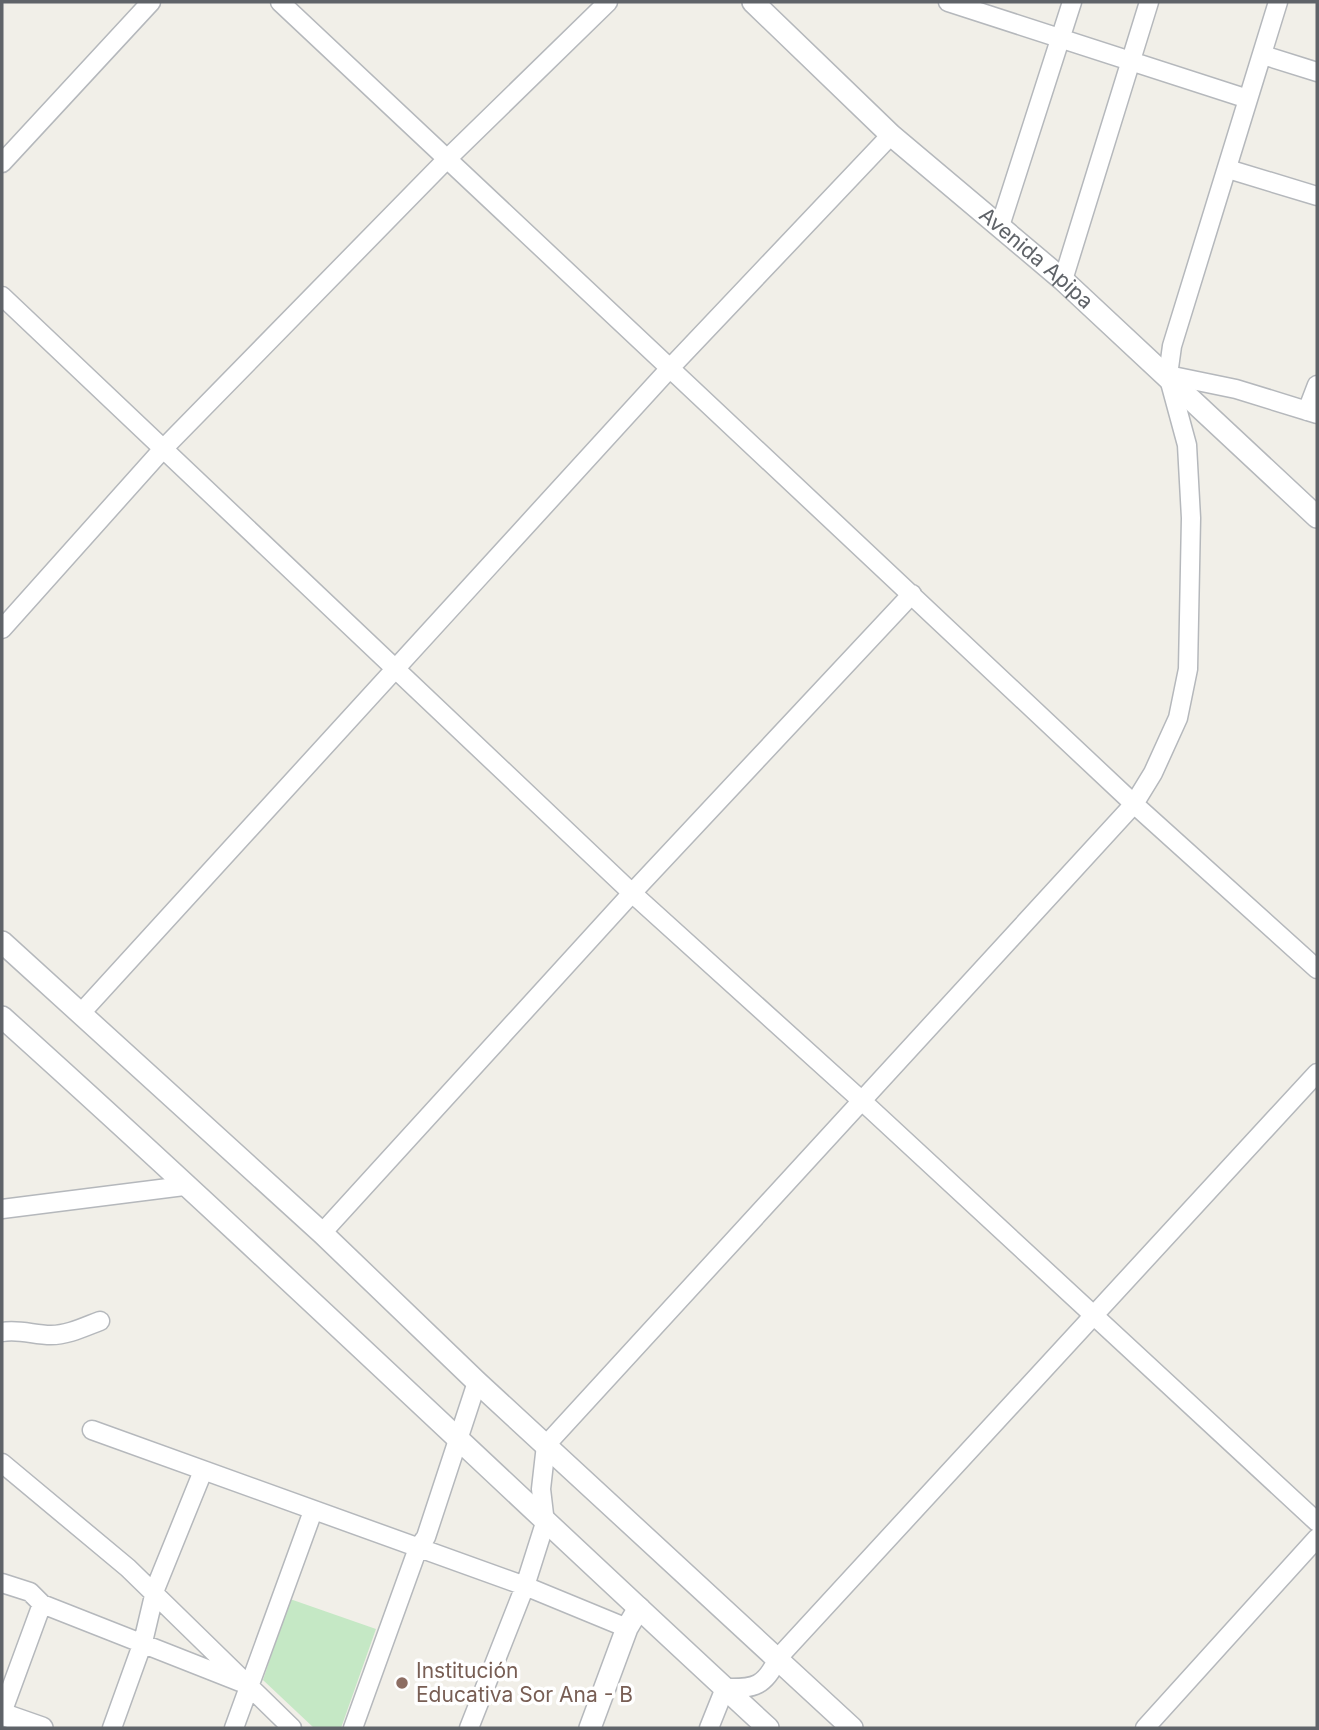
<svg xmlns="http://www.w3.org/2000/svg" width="1319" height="1730" font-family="Inter,sans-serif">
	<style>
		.green { fill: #c5e8c5 }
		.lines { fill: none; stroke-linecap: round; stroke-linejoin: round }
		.minor-casing { stroke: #b5b8bc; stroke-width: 21 }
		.tertiary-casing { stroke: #b5b8bc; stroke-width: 24 }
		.minor { stroke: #fff; stroke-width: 18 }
		.tertiary { stroke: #fff; stroke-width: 21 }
		.education-dot { fill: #8d6e63; stroke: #fff; stroke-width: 2.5 }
		.labels { text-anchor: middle; stroke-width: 7; stroke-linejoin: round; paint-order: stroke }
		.street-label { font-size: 21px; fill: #5f6368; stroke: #fff }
		.education-label { font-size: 21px; fill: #785e54; stroke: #fff; text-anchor: start }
	</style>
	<rect width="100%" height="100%" fill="#f1efe8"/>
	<!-- green -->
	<path class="green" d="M290 1599 376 1629 341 1728H314L263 1680Z"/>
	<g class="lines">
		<defs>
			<path id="minor" d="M280 2 1134 804 1317 969
				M948 2 1248 99
				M1263 55 1317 72
				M2 163 151 2
				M1228 169 1317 196
				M1000 226 1072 2
				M1063 280 1149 2
				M2 296 632 893 861 1100 1317 1522
				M1168 375 1236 389 1317 414
				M1307 411 1317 385
				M2 629 162 450 447 159 608 2
				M81 1013 671 367 891 135
				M2 1209 184 1186
				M322 1233 632 893 912 594
				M2 1332C20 1329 34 1335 51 1335 68 1335 84 1327 100 1321
				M92 1430 525 1586 627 1628
				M2 1463 128 1568 292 1728
				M2 1583 30 1592 42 1604 240 1682
				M2 1713 42 1604
				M112 1728 143 1642 156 1587 203 1471
				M234 1728 313 1511
				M353 1728 418 1548 426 1537 477 1382
				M469 1728 525 1586 545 1523 541 1489 546 1445 1134 804 1153 773 1178 718 1188 669 1191 518 1187 445 1168 375 1172 346 1278 2
				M709 1728 725 1688C755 1689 765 1686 778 1658L1317 1073
				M1145 1728 1317 1538"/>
			<g id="tertiary">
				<path id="s1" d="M753 2 891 135 1063 280 1317 517"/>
				<path d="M2 942 322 1233 477 1382 852 1728"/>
				<path d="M2 1017C261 1250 512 1492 768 1728"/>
				<path d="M2 1714 42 1728"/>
				<path d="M590 1728 627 1628 639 1608"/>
			</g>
		</defs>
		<!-- minor casing -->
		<use href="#minor" class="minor-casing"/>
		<!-- tertiary casing -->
		<use href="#tertiary" class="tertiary-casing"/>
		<!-- minor -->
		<use href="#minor" class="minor"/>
		<!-- tertiary -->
		<use href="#tertiary" class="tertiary"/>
	</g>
	<!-- markers -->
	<circle class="education-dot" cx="402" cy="1683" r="7"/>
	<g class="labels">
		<!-- street labels -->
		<g class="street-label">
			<text dy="7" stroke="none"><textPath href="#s1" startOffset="382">Avenida Apipa</textPath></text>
		</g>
		<!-- education labels -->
		<g class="education-label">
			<text x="416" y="1678">Institución<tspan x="416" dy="24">Educativa Sor Ana - B</tspan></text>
		</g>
	</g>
	<!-- border -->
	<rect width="1319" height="1730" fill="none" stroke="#5f6368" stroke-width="7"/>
</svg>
